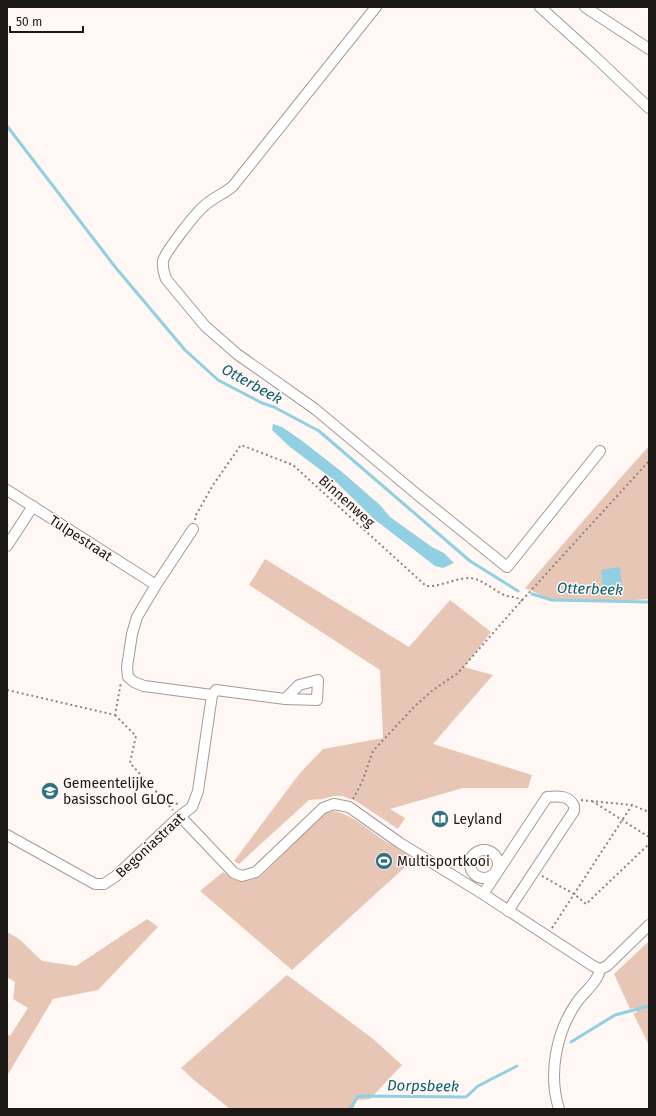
<svg xmlns="http://www.w3.org/2000/svg" width="656" height="1116" font-family="'Fira Sans',sans-serif">
	<style>
		.green { fill: #e7c6b6 }
		.water { fill: #91cfe2 }
		.lines { fill: none; stroke-linecap: round; stroke-linejoin: round }
		.stream { stroke: #91cfe2; stroke-width: 3 }
		.minor-casing { stroke: #a69a94; stroke-width: 12 }
		.path { stroke: #8b8582; stroke-width: 2; stroke-dasharray: 2 3; stroke-linecap: butt }
		.minor { stroke: #fff; stroke-width: 10 }
		.labels { text-anchor: middle; stroke-width: 3; stroke-linejoin: round; paint-order: stroke }
		.street-label { font-size: 14px; fill: #1c1816; stroke: #fef7f3 }
		.poi-label { font-size: 14px; fill: #1c1816; stroke: #fef7f3; text-anchor: start }
		.water-label { font-size: 15px; font-style: italic; fill: #0d6174; stroke: #fef7f3 }
	</style>
	<rect width="100%" height="100%" fill="#fef7f3"/>
	<!-- green -->
	<path class="green" d="M649 446V599L635 600H552L525 588 623 475Z
		M265 559 409 647 450 600 491 632 464 667 493 675 433 744 532 775 528 788H463L390 809 405 818 398 829 356 801 342 796H333L323 799 309 800 239 864 234 861 300 773 323 749 383 738 380 670 249 585Z
		M334 811C354 815 370 832 388 843 397 848 406 853 414 859L292 970 200 891 223 872C239 883 243 883 261 876L323 814Z
		M147 919 158 927 98 990 53 999 7 1076V1034L10 1036 28 1008 13 999 15 982 7 977V932L19 939 42 961 76 966Z
		M649 941V1045L633 1013H637L635 1008 630 1009 614 974Z
		M287 975 372 1038 402 1065 370 1099 357 1100 353 1109H230L194 1080 181 1068Z"/>
	<!-- water -->
	<path class="water" d="M273 424 282 427 301 440 342 472 380 505 390 517 432 547 444 553 454 563 443 568 435 566 374 519 334 480 290 447 272 430Z
		M619 567 620 568 622 587 603 589 601 570Z"/>
	<g class="lines">
		<!-- stream -->
		<path class="stream" d="M7 126 116 268 185 350 218 380 262 403 274 407 319 431 470 561 518 591
			M532 594 552 600 649 602
			M571 1042 615 1015 649 1006
			M350 1109 358 1096 466 1097 478 1086 517 1066"/>
		<defs>
			<path id="minor" d="M376 7 233 186C224 194 212 198 203 207 195 214 165 252 163 261 162 268 164 273 166 279L205 326 237 354 315 409 419 496 507 567 600 451
				M540 7 592 54 649 108
				M585 7 649 49
				M7 490 156 585
				M7 546 33 506
				M212 695 216 690 285 699 317 700 318 680 299 685 285 699
				M180 816 234 873 242 876 256 872 323 808 334 804 349 807 400 843 483 894 593 966 600 969
				M7 835 95 884H104L116 876 180 816 192 807 198 791 212 695 144 686 134 682 128 677 127 667 132 634 137 617 156 585 193 529
				M470 864a14 14 0 1 1 28 0a14 14 0 1 1-28 0Z
				M483 894 547 797C558 796 569 795 574 806V811L508 911
				M600 969 607 966 649 925
				M559 1109C548 1074 556 1032 577 1002 585 991 598 982 600 969"/>
		</defs>
		<!-- minor casing -->
		<use href="#minor" class="minor-casing"/>
		<!-- path -->
		<path class="path" d="M195 520 196 515 213 485 241 445 293 465 426 586C441 587 455 578 470 578 483 579 495 592 507 596 513 597 517 597 522 601
			M7 690 115 715 121 682
			M115 715 136 736 130 763 173 810
			M353 799 362 782 373 751 415 706 433 690 458 673 515 608 649 461
			M581 800 632 805 649 812
			M592 801 649 837
			M166 802 179 804
			M542 876 574 894 586 904 649 844
			M552 928 632 805"/>
		<!-- minor -->
		<use href="#minor" class="minor"/>
	</g>
	<!-- icons -->
	<defs>
		<symbol id="school-disc" viewBox="-11 -11 22 22"><circle r="9.5" fill="#2f7183" stroke="#fef7f3"/><path d="M0-5L7-2L0 1L-7-2ZM-4 1L0 2.5L4 1V4Q0 6-4 4Z" fill="#fff"/></symbol>
		<symbol id="library-disc" viewBox="-11 -11 22 22"><circle r="9.5" fill="#2f7183" stroke="#fef7f3"/><path d="M-6-4Q-3-5.5-.7-3.5V5Q-3 3-6 4ZM6-4Q3-5.5 .7-3.5V5Q3 3 6 4Z" fill="#fff"/></symbol>
		<symbol id="stadium-disc" viewBox="-11 -11 22 22"><circle r="9.5" fill="#2f7183" stroke="#fef7f3"/><path d="M0-5a6.5 5 0 1 0 0 10a6.5 5 0 1 0 0-10ZM-3.5-1.8h7v3.6h-7Z" fill="#fff"/></symbol>
	</defs>
	<g fill-rule="evenodd">
		<use href="#school-disc" x="40" y="781" width="20" height="20"/>
		<use href="#library-disc" x="430" y="809" width="20" height="20"/>
		<use href="#stadium-disc" x="374" y="851" width="20" height="20"/>
	</g>
	<g class="labels">
		<!-- street labels -->
		<g class="street-label">
			<text transform="translate(347 501) rotate(42)" y="5">Binnenweg</text>
			<text transform="translate(81 538) rotate(33)" y="5">Tulpestraat</text>
			<text transform="translate(150 845) rotate(-43)" y="5">Begoniastraat</text>
		</g>
		<!-- poi labels -->
		<g class="poi-label">
			<text x="63" y="788">Gemeentelijke<tspan x="63" dy="16">basisschool GLOC</tspan></text>
			<text x="453" y="824">Leyland</text>
			<text x="397" y="866">Multisportkooi</text>
		</g>
		<!-- water labels -->
		<g class="water-label">
			<text transform="translate(252 384) rotate(29)" y="5">Otterbeek</text>
			<text transform="translate(590 589) rotate(2)" y="5">Otterbeek</text>
			<text transform="translate(423 1086) rotate(1)" y="5">Dorpsbeek</text>
		</g>
	</g>
	<!-- border -->
	<rect width="656" height="1116" fill="none" stroke="#1c1816" stroke-width="16"/>
	<!-- scale -->
	<path d="M10 26v6h73v-6" fill="none" stroke="#1c1816" stroke-width="2"/>
	<text x="16" y="26" font-size="12" fill="#1c1816" stroke="#fef7f3" stroke-width="3" paint-order="stroke">50 m</text>
</svg>
